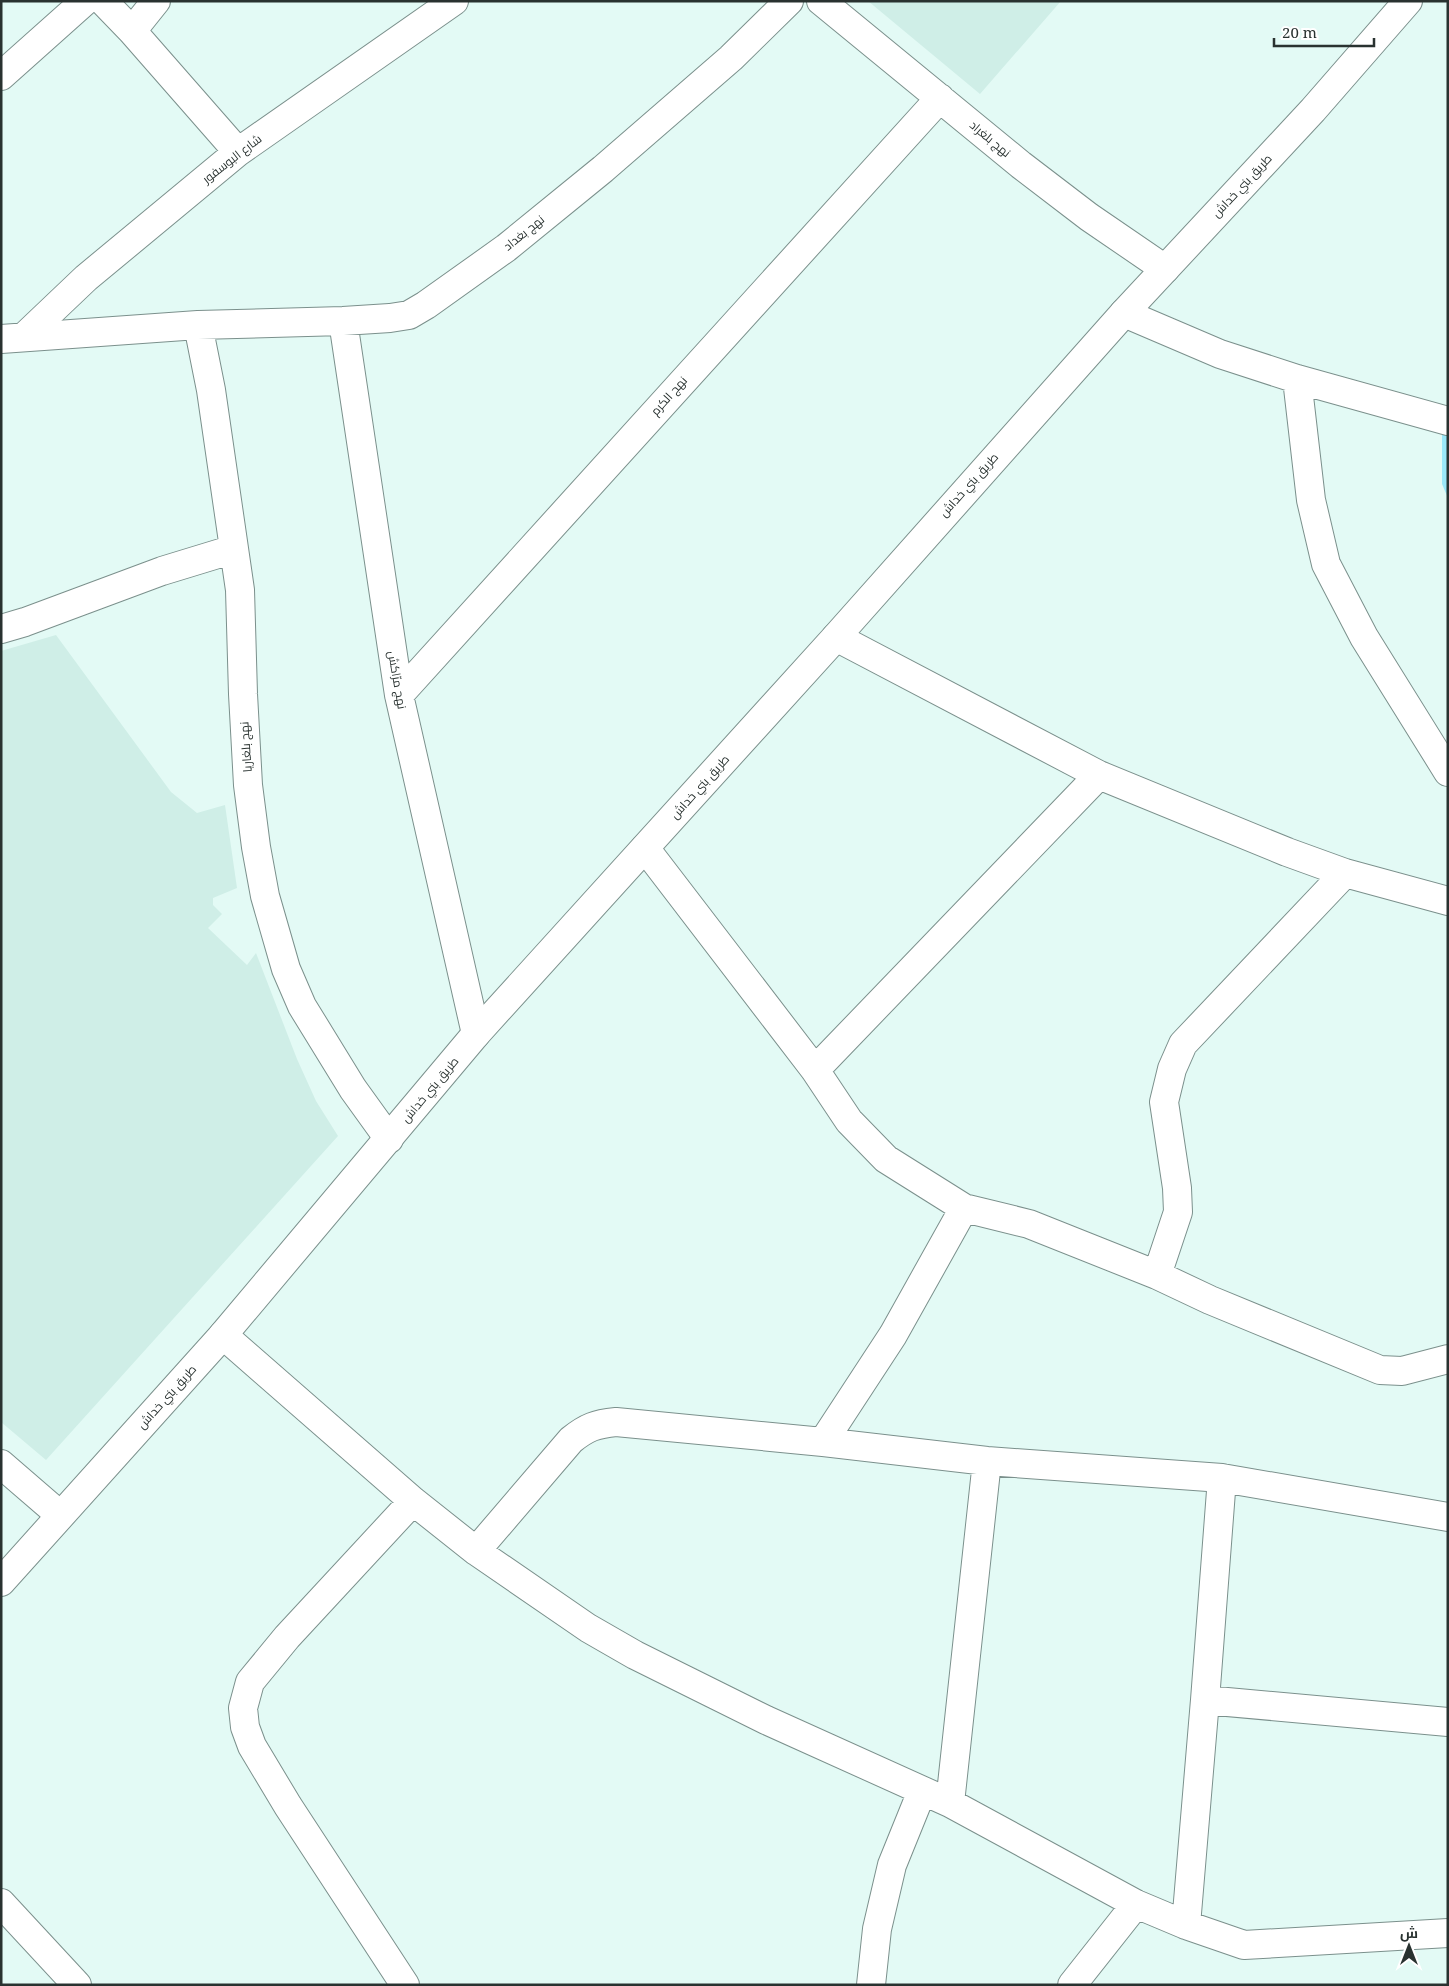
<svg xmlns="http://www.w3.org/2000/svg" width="1449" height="1986" font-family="'Noto Serif',Cairo,serif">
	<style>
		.built { fill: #cfeee7 }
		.building { fill: #9be8f9 }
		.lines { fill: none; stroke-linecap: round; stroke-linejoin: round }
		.minor-casing { stroke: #7b908c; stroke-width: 30 }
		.major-casing { stroke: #7b908c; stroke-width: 30 }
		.minor { stroke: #fff; stroke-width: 28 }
		.major { stroke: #fff; stroke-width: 28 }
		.labels { text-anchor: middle; stroke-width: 4.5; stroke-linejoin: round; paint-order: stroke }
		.street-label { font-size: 12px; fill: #293230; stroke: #fff }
	</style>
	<rect width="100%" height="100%" fill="#e3faf5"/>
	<!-- built -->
	<path class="built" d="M868 1H1061L980 94Z
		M56 635 171 792 197 813 225 805 237 888 213 898V905L222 914 208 928 247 965 256 953 297 1059 316 1101 338 1136 46 1460 1 1422V651Z"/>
	<!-- building -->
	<path class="building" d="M1442 426H1448V498L1442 484Z"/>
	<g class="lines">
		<defs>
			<path id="minor" d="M103 1 132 31 238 152
				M821 1 1021 165 1089 217 1165 269
				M132 31 156 1
				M1 76 85 1
				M1124 313 1220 354 1297 379 1448 421
				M343 321 399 695 476 1034
				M198 325 211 390 240 590 243 694 248 785 256 847 265 896 286 969 302 1006 353 1089 389 1139
				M25 336 86 278 238 152 454 1
				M1 339 198 325 343 321 390 318 409 315 426 305 506 248 603 169 731 58 789 1
				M1297 379 1311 500 1326 564 1364 637 1448 772
				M1 629 25 622 162 571 234 549
				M836 637 1099 775 1287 852 1345 873 1448 901
				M399 695 940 98
				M645 848 815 1070 849 1121 886 1159 964 1208 1029 1224 1157 1275 1210 1300 1380 1370 1402 1371 1448 1359
				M815 1070 1099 775
				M1157 1275 1178 1212 1177 1188 1164 1102 1172 1069 1183 1044 1345 873
				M223 1335 413 1501 476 1551 588 1628 635 1655 766 1720 950 1803 1136 1904 1186 1925 1244 1945 1448 1933
				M823 1442 893 1335 964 1208
				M1 1464 60 1515
				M476 1551 571 1440C587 1427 596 1424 616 1422L823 1442 987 1461 1222 1478 1448 1517
				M1205 1700 1448 1722
				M950 1803 987 1461
				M1 1903 77 1985
				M1186 1925 1205 1700 1222 1478
				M405 1985 288 1806 252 1746 245 1727 243 1708 250 1682 287 1637 413 1501
				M871 1985 877 1929 892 1865 922 1791
				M1072 1985 1136 1904"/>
			<path id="major" d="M1 1582 223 1335 476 1034 836 637 1124 313 1313 110 1408 1"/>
		</defs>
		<!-- minor casing -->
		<use href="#minor" class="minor-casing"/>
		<!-- major casing -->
		<use href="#major" class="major-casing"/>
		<!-- minor -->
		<use href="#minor" class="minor"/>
		<!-- major -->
		<use href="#major" class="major"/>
	</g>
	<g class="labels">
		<!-- street labels -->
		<g class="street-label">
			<text transform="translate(990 139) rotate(40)" y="4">نهج بلغراد</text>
			<text transform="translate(232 159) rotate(-38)" y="4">شارع البوسفور</text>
			<text transform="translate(1242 186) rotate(-47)" y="4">طريق بني خداش</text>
			<text transform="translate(524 233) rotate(-39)" y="4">نهج بغداد</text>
			<text transform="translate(669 396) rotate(-48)" y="4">نهج الكرم</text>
			<text transform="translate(969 485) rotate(-48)" y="4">طريق بني خداش</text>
			<text transform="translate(397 680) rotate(80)" y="4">نهج مرّاكش</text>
			<text transform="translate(246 747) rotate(-94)" y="4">نهج بلغاريا</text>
			<text transform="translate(700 787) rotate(-48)" y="4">طريق بني خداش</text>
			<text transform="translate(430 1090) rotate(-50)" y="4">طريق بني خداش</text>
			<text transform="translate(167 1397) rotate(-48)" y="4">طريق بني خداش</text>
		</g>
	</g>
	<!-- border -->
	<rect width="1449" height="1986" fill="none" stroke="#293230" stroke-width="5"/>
	<!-- north arrow -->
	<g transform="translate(1409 1946)" stroke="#ffffff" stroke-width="4" paint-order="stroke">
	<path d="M0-4L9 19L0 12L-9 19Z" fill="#293230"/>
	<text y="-8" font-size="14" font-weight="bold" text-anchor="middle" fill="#293230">ش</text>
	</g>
	<!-- scale -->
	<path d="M1274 38v8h100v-8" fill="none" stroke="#293230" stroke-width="2.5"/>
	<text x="1282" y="38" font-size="15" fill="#293230" stroke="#ffffff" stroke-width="4" paint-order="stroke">20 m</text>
</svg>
